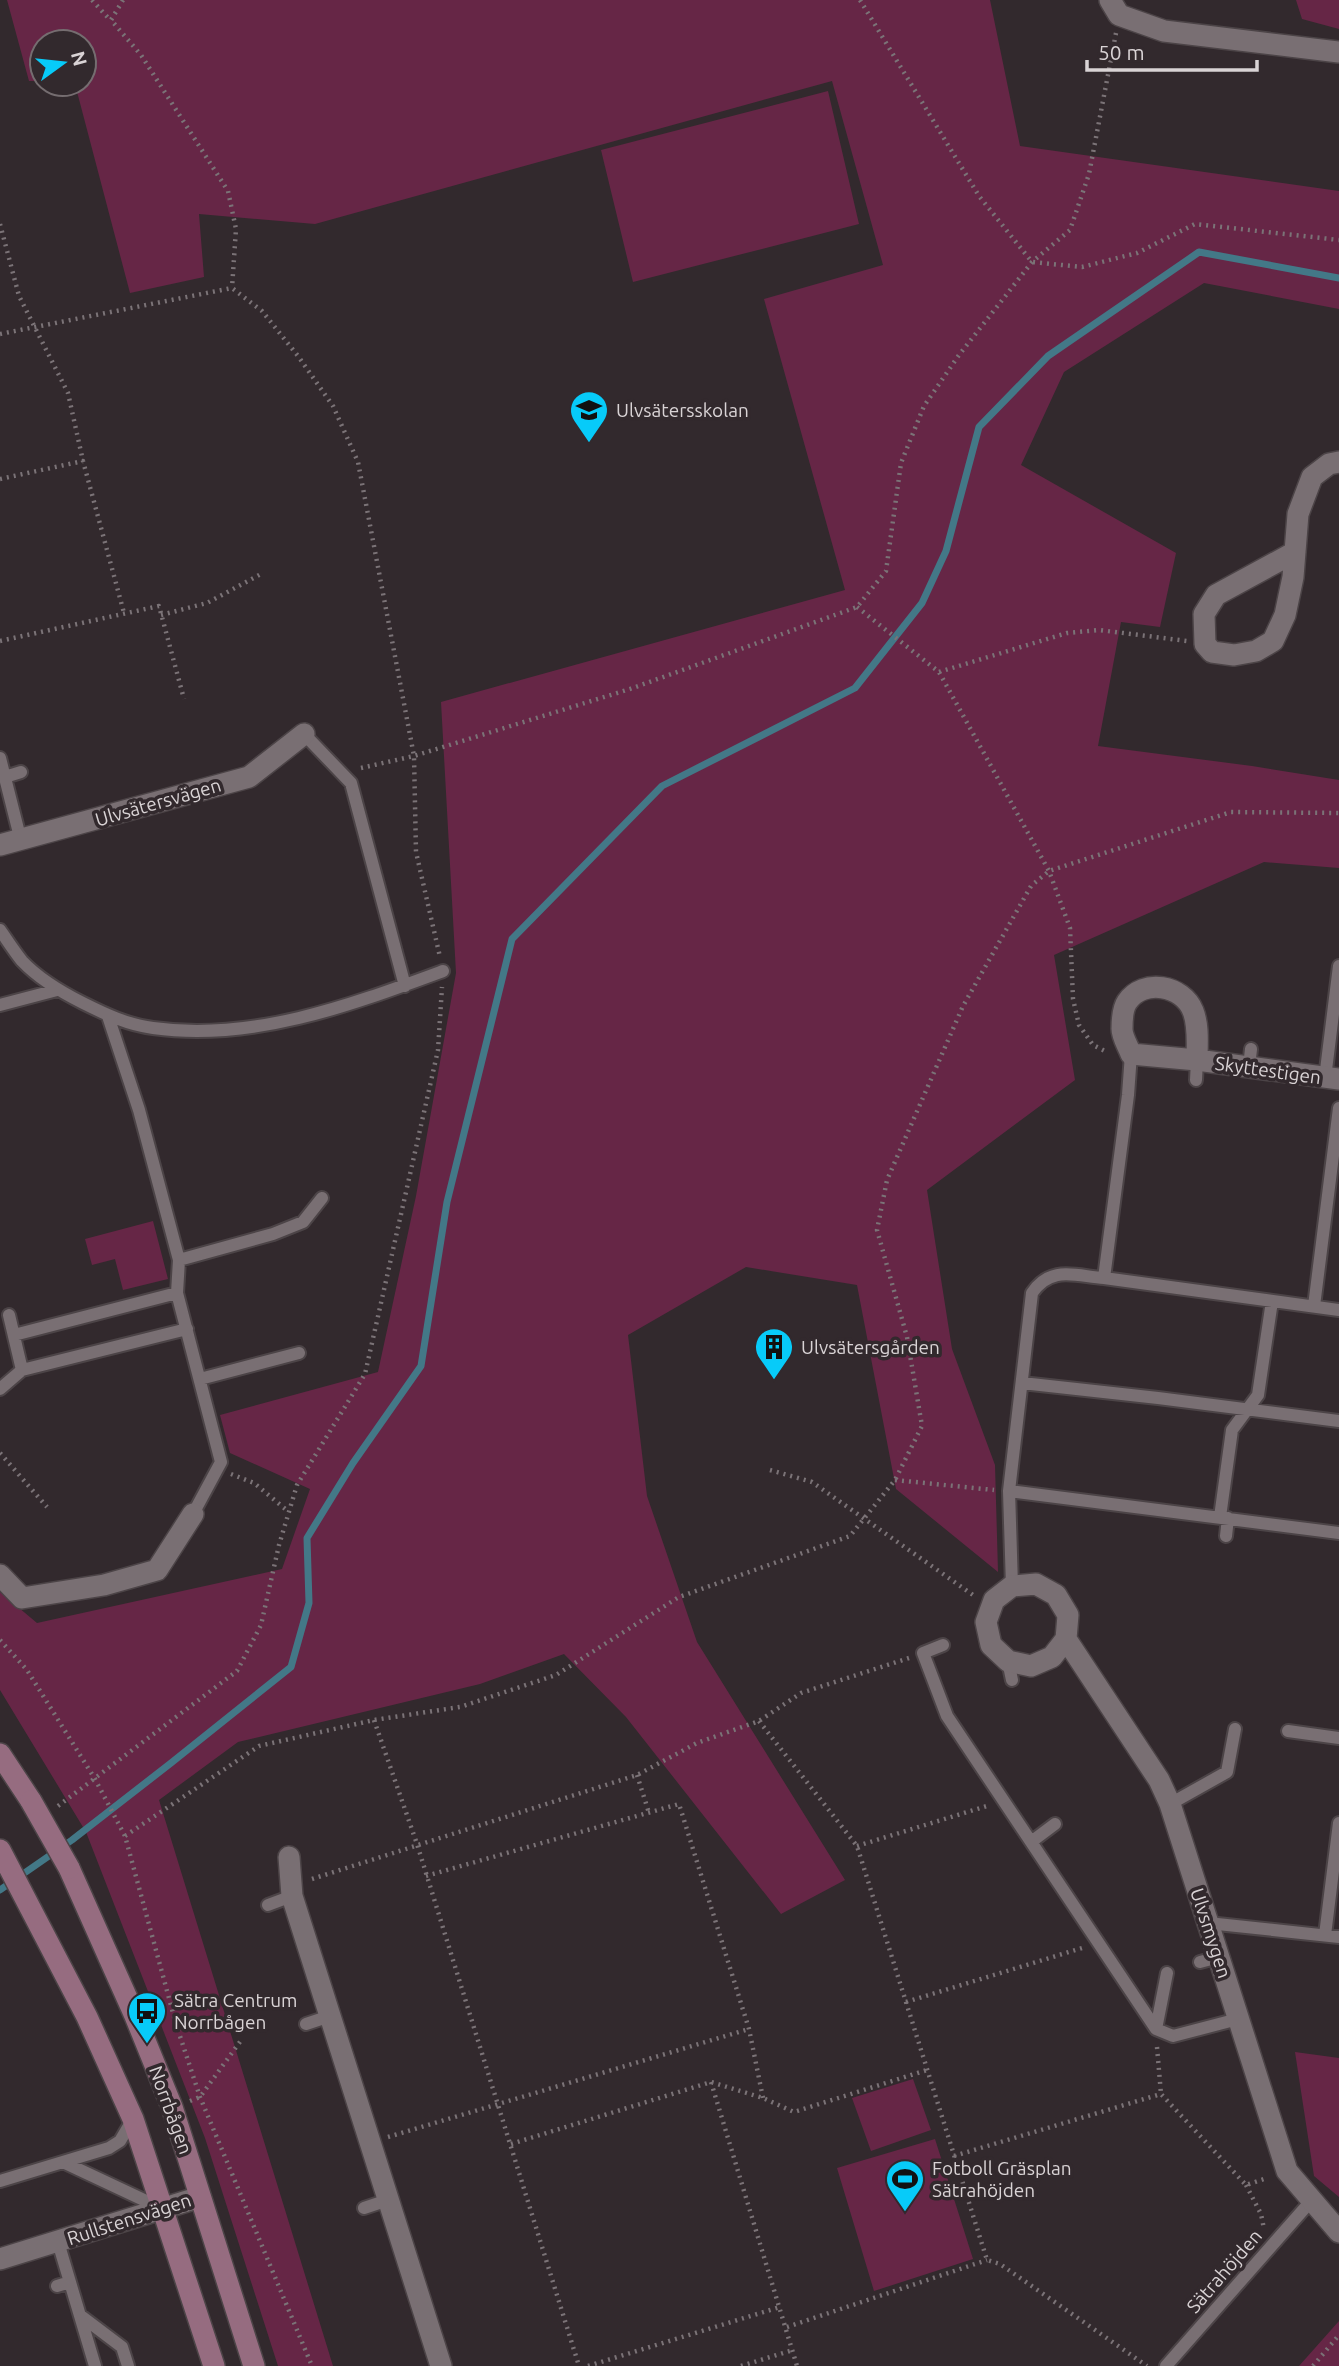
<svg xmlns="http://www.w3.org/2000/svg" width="1339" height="2366" font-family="Ubuntu,sans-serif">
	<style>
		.green { fill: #662646 }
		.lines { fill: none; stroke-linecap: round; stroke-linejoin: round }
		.stream { stroke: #437887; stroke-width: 7 }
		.lane-casing { stroke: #4c4447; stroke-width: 16 }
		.street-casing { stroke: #4c4447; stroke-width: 24 }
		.secondary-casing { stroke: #4c4447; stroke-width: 24 }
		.path { stroke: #7b7377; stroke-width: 4.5; stroke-dasharray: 2 5; stroke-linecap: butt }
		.lane { stroke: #796f73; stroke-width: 12 }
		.street { stroke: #796f73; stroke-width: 21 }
		.secondary { stroke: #966c80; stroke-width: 21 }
		.secondary-bridge-casing { stroke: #4c4447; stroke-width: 24; stroke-linecap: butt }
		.secondary-bridge { stroke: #966c80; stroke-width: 21 }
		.labels { text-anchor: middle; stroke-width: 7; stroke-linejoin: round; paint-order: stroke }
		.poi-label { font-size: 19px; fill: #d9d3d5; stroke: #32292d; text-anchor: start }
		.street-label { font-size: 19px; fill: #d9d3d5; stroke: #32292d }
	</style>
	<rect width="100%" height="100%" fill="#32292d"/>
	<!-- green -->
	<path class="green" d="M7 0H990L1020 146 1339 191V309L1204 283 1064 372 1021 465 1176 553 1160 627 1121 622 1098 746 1252 766 1339 780V868L1264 862 1054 955 1075 1080 927 1190 952 1349 995 1465 998 1572 896 1489 857 1285 746 1267 628 1335 647 1496 697 1642 845 1880 781 1914 626 1717 564 1654 480 1684 238 1742 159 1800 333 2366H278L205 2138 86 1832 0 1690V1592L37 1623 282 1569 310 1489 230 1453 220 1415 378 1372 416 1196 456 973 441 702 845 590 764 299 883 265 832 81 315 224 199 214 204 277 130 293 75 84H84V42H42V81H29Z
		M1296 0H1339V29L1302 19Z
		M828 91 859 224 633 282 601 150Z
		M153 1221 168 1279 123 1290 115 1259 92 1265 85 1239Z
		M1295 2052 1339 2058V2197L1314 2176Z
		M913 2079 931 2130 871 2151 852 2098Z
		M935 2139 973 2259 874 2291 837 2168Z
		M1339 2321V2366H1299Z"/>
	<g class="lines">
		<!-- stream -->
		<path class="stream" d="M0 1890 72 1840 171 1763 291 1667 309 1603 307 1538 353 1463 421 1366 447 1202 512 939 662 786 855 688 922 603 946 551 979 427 1048 356 1199 252 1339 278"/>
		<defs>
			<path id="lane" d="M304 734 351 783 405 986
				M0 758 21 841
				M5 777 21 772
				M0 930C7 940 14 951 22 961 39 979 61 992 83 1003 105 1014 128 1025 153 1028 253 1042 351 1005 443 971
				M0 1005 57 990
				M108 1016 139 1110 179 1260 177 1293 221 1462 193 1514
				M1131 1054 1128 1095 1104 1278C1075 1276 1051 1265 1032 1293L1009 1491 1339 1533
				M1249 1067 1251 1049
				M1325 1078 1339 966
				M1196 1080 1197 1060
				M179 1260 273 1234 303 1222 322 1198
				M1104 1278 1339 1310
				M1314 1306 1339 1108
				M14 1335 177 1293
				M22 1370 187 1329
				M200 1379 299 1353
				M1022 1383 1158 1398 1339 1421
				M0 1389 22 1370 9 1315
				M1009 1491 1012 1586
				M1220 1517 1232 1430 1258 1395 1272 1301
				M1226 1536 1228 1518
				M943 1645 923 1653 947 1716 1156 2029 1173 2036 1238 2019
				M1008 1661 1012 1680
				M1288 1731 1339 1738
				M1170 1804 1227 1772 1235 1729
				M1031 1842 1055 1824
				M268 1905 292 1896
				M1208 1923 1339 1937
				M1325 1935 1339 1823
				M1200 1962 1219 1957
				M306 2024 330 2016
				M1156 2029 1167 1973
				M63 2162 163 2209
				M0 2181 109 2148 120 2141 133 2119
				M364 2208 388 2200
				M58 2242 95 2366
				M57 2286 70 2282
				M81 2316 122 2347 128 2366
				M1166 2366 1311 2201"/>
			<path id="street" d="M1110 0 1119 15 1164 31 1339 52
				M1295 552 1216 595 1204 614 1205 644 1212 652 1234 655 1256 651 1273 641 1285 615 1293 577 1298 514 1312 477 1329 464 1339 462
				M0 845 249 777 304 734
				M1197 1060C1197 1045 1199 1026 1193 1011 1183 985 1143 978 1127 1002 1123 1008 1122 1021 1122 1029 1122 1037 1128 1046 1131 1054L1197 1060 1339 1079
				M0 1575 22 1598 104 1585 157 1570 193 1514
				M1066 1639 1052 1657 1031 1666 1008 1661 991 1645 986 1622 994 1600 1012 1586 1036 1584 1056 1595 1068 1615 1066 1639 1159 1780 1170 1804 1287 2171 1339 2232
				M289 1857 292 1896 441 2366
				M0 2259 200 2197"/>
			<path id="secondary" d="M0 1754 31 1801
				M0 1850 87 2017 133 2119 214 2366
				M69 1868 135 2016 172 2107 254 2366"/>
		</defs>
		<!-- lane casing -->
		<use href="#lane" class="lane-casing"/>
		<!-- street casing -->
		<use href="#street" class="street-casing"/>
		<!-- secondary casing -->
		<use href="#secondary" class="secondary-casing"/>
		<!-- path -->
		<path class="path" d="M92 0 110 20
			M123 0 111 20 141 55 228 191 236 229 232 288
			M860 0 979 196 1032 262 1082 267 1137 253 1195 224 1339 240
			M0 224 19 296 68 393 83 461
			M0 334 232 288 262 311 298 356 333 406 358 462 414 756 416 852 440 957
			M0 479 83 461 124 613
			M857 607 939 672 1049 871 1070 928 1073 999 1079 1025 1093 1045 1107 1052
			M161 615 207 603 261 574
			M0 641 159 606 184 699
			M939 672 1067 633 1099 630 1187 641
			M361 768 414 756 630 689 857 607 886 571 901 463 924 406 959 355 1032 262 1070 230 1089 174 1116 33
			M0 1453 47 1507
			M770 1470 812 1482 973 1595
			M231 1474 254 1483 289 1512
			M895 1480 994 1490
			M0 1640 27 1670 95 1779 125 1836 176 2024 200 2097 312 2366
			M374 1720 417 1844 579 2366
			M759 1721 857 1846 987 2260 1000 2264 1147 2366
			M637 1775 649 1813
			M58 1806 237 1671 261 1625 279 1545 297 1485 365 1374 438 1050 442 987
			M125 1836 259 1746 374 1720 460 1707 556 1675 679 1597 850 1536 895 1480 922 1426 907 1337 877 1230 887 1180 963 1006 1031 886 1049 871 1231 812 1339 813
			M857 1846 990 1805
			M426 1876 679 1804 749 2029 763 2098
			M312 1879 637 1775 697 1743 759 1721 801 1693 909 1658
			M906 2002 1082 1948
			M1157 2047 1161 2094
			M711 2082 797 2366
			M190 2101 200 2097 242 2039
			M388 2137 749 2029
			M511 2144 711 2082 763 2098 794 2112 927 2070
			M954 2156 1161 2094 1246 2185 1267 2178
			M1246 2185 1261 2214 1264 2229
			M787 2327 987 2260
			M588 2366 780 2307
			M741 2366 793 2350
			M1313 2366 1339 2335"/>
		<!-- lane -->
		<use href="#lane" class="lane"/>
		<!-- street -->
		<use href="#street" class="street"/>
		<!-- secondary -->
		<use href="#secondary" class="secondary"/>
		<defs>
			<path id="secondary-bridge" d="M31 1801 69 1868"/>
		</defs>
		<!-- secondary-bridge casing -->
		<use href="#secondary-bridge" class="secondary-bridge-casing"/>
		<!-- secondary-bridge -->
		<use href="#secondary-bridge" class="secondary-bridge"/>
	</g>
	<!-- icons -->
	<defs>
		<symbol id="school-pin" viewBox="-11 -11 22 30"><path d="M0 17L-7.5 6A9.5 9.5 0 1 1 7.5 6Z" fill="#07cbf9" stroke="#32292d"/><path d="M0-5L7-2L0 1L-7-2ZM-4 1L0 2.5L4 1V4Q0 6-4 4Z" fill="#111"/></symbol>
		<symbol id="building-pin" viewBox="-11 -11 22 30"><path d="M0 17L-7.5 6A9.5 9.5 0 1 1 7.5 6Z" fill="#07cbf9" stroke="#32292d"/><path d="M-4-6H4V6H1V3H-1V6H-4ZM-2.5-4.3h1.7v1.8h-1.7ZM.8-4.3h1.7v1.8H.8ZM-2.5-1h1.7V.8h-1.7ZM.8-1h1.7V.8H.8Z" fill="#111"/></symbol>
		<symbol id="bus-pin" viewBox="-11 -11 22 30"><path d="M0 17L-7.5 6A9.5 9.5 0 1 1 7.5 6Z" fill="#07cbf9" stroke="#32292d"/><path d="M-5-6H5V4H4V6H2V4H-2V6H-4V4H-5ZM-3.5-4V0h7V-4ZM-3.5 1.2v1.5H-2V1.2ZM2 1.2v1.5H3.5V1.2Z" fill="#111"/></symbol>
		<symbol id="stadium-pin" viewBox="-11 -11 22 30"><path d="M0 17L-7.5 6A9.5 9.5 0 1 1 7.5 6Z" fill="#07cbf9" stroke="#32292d"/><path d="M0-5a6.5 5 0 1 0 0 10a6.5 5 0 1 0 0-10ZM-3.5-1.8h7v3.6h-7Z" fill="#111"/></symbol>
	</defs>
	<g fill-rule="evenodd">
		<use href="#school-pin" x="567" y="388" width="44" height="60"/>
		<use href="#building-pin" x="752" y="1325" width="44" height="60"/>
		<use href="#bus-pin" x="125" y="1989" width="44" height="60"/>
		<use href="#stadium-pin" x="883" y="2157" width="44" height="60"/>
	</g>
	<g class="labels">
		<!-- poi labels -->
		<g class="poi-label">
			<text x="616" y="417">Ulvsätersskolan</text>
			<text x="801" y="1354">Ulvsätersgården</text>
			<text x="174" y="2007">Sätra Centrum<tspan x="174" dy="22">Norrbågen</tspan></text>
			<text x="932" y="2175">Fotboll Gräsplan<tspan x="932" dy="22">Sätrahöjden</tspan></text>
		</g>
		<!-- street labels -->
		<g class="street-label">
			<text transform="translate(158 802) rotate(-16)" y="7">Ulvsätersvägen</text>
			<text transform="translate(1268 1070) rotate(8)" y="7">Skyttestigen</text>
			<text transform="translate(1211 1933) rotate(72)" y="7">Ulvsmygen</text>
			<text transform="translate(171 2110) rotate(70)" y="7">Norrbågen</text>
			<text transform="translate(129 2219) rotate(-18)" y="7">Rullstensvägen</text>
			<text transform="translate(1224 2271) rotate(-49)" y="7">Sätrahöjden</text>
		</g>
	</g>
	<!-- north arrow -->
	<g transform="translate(63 63) rotate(75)"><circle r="33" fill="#32292d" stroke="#756d70" stroke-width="2"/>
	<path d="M0-5L12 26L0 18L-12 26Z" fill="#07cbf9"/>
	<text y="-10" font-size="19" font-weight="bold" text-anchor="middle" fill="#d9d3d5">N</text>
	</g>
	<!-- scale -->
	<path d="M1087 60v10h170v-10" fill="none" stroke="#d9d3d5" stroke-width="3.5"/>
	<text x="1098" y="60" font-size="21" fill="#d9d3d5" stroke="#32292d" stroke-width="5" paint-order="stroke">50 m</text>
</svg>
